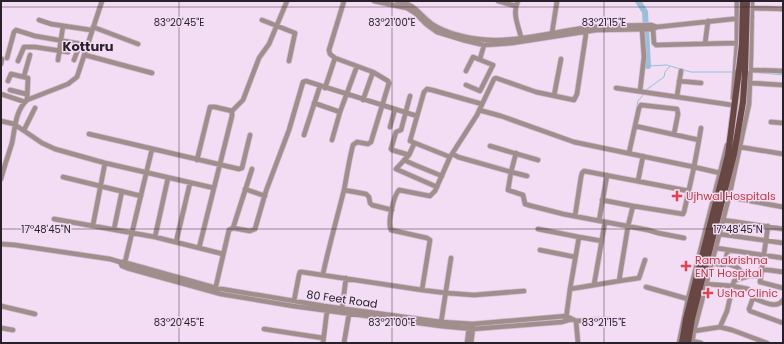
<svg xmlns="http://www.w3.org/2000/svg" width="784" height="344" font-family="Poppins,sans-serif">
	<style>
		.lines { fill: none; stroke-linecap: round; stroke-linejoin: round }
		.stream { stroke: #9abfd8; stroke-width: 1 }
		.river { stroke: #9abfd8; stroke-width: 6 }
		.minor-casing { stroke: #cebbd0; stroke-width: 6 }
		.major-casing { stroke: #cebbd0; stroke-width: 8 }
		.minor { stroke: #a18d8c; stroke-width: 4.5 }
		.major { stroke: #674644; stroke-width: 6 }
		.major-bridge-casing { stroke: #cebbd0; stroke-width: 8; stroke-linecap: butt }
		.major-bridge { stroke: #674644; stroke-width: 6 }
		.ticks { fill: none; stroke: #29212a; stroke-width: 1; stroke-opacity: 0.45 }
		.health-dot { fill: #e0444e; stroke: #f2ddf5; stroke-width: 1.5 }
		.labels { text-anchor: middle; stroke-width: 3; stroke-linejoin: round; paint-order: stroke }
		.health-label { font-size: 11px; fill: #be3a42; stroke: #f2ddf5; text-anchor: start }
		.street-label { font-size: 11px; fill: #29212a; stroke: #f2ddf5 }
		.quarter-label { font-size: 13px; font-weight: bold; fill: #29212a; stroke: #f2ddf5 }
		.ticks-label { font-size: 10px; text-anchor: middle; fill: #29212a; stroke: #f2ddf5; stroke-width: 3; stroke-linejoin: round; paint-order: stroke }
	</style>
	<rect width="100%" height="100%" fill="#f2ddf5"/>
	<g class="lines">
		<!-- stream -->
		<path class="stream" d="M670 66 691 72H732
			M752 72 783 75
			M646 90 664 77 665 72 670 66 667 65 648 66
			M637 105 638 101 644 94"/>
		<!-- river -->
		<path class="river" d="M638 1 645 12 648 66"/>
		<defs>
			<path id="minor" d="M374 1 407 8 415 13 426 24 437 32 463 40 484 45 512 43 596 30 653 29 657 27 752 17
				M397 1C417 5 418 14 432 24 444 32 464 37 478 39 509 44 553 32 584 28 606 25 629 26 651 25L657 27
				M498 1 516 6
				M518 1C512 13 518 25 521 37
				M752 8 783 9
				M39 20 51 24 91 30
				M262 20 295 33 289 61
				M93 27 138 44
				M653 29 654 43 656 45 737 43
				M552 33 557 1
				M705 44 708 21
				M85 55 152 73
				M7 58 14 32 16 30 35 36 87 45
				M480 59 484 45
				M58 60 63 26
				M74 60 80 44
				M18 61 24 47H35L68 52
				M1 64 2 59
				M751 70 783 71
				M24 76 30 55
				M8 81 11 74 28 78 27 100
				M679 81 701 83
				M750 83 783 85
				M466 85 480 91 493 65 473 57 466 71
				M325 88 335 58
				M616 88 732 105
				M10 90 26 94
				M640 91 644 57 642 29
				M1 94 25 102
				M554 96 561 59
				M677 96 681 71
				M733 98 737 43V1
				M363 100 373 72
				M314 103 340 112 332 140
				M479 110 501 116 574 142 694 167 699 140 635 126 629 153
				M232 111 243 100 259 58 269 44 287 1
				M340 112 357 66
				M1 121 14 124 42 143 55 149 105 163 214 188
				M771 122 783 123
				M635 126 639 108 641 105 677 109 678 114 674 134
				M390 127 395 109
				M24 130 35 108
				M89 134 239 169 242 168 250 135
				M304 135 320 86
				M699 140 701 128
				M414 144 409 155 396 169 437 187
				M490 146 538 160
				M740 147 783 154
				M516 153 511 172 527 176
				M453 154 458 157 511 172 508 190 523 195 525 204 528 205 563 214 648 230 658 233 684 238
				M409 155 392 150 391 149 396 132 401 130 410 96
				M450 157 410 141 424 92 427 89 432 90 482 104
				M197 160 210 107H215L232 111V116L199 248
				M404 160 415 165 442 176
				M63 177 141 196
				M1 179C4 167 8 156 12 143 15 129 15 111 27 100L68 84 77 77 102 1
				M638 181 643 156
				M245 189 265 196
				M344 190 366 194 369 197 370 203 372 205 392 210
				M729 197 783 207
				M602 200 633 206
				M575 216 581 177 582 173 584 171 689 191
				M54 219 155 237 223 254
				M723 220 783 229
				M599 221 607 175
				M93 225 105 163
				M768 226 760 282 783 288
				M233 228 252 169
				M114 229 122 191
				M538 229 579 237
				M719 234 783 243
				M155 237 168 178
				M176 242 190 183
				M1 244 15 245 110 259 120 262 122 266 127 268 221 294 293 306 441 326 473 329 562 322 572 319 566 316 473 324 441 322 324 306 216 288 123 262H120
				M716 248 783 258
				M540 250 575 257
				M125 262 152 149
				M711 263 724 265 728 250
				M725 263 737 267 746 277
				M761 269 783 272
				M323 274C329 246 337 218 344 190 347 175 349 160 353 145L357 142 368 144 371 142 389 83 388 81 373 72 335 58 330 54 329 50 344 1
				M619 281 639 278 645 260
				M706 284 733 286 748 289
				M594 285 605 222
				M646 287 688 299
				M570 289 579 237 602 241
				M215 290 229 230 233 228 250 231 255 229 266 191 289 130 303 82 306 81 417 116
				M524 291 474 295 446 293 422 290 430 240 427 238 391 230C387 223 394 195 399 190L430 196 435 191 450 157 477 115 494 79 496 78 536 92 574 100 577 94 587 27
				M783 300C776 310 762 301 753 298L749 309 750 311 783 323
				M294 301 299 275 300 272H302L422 290
				M1 306 35 314
				M342 309 346 278
				M566 319 570 289 619 281 628 226 633 206 683 214 684 212 694 167 720 173
				M572 319 576 321 609 319
				M576 321 578 343
				M441 323 451 258
				M720 327 727 311 734 281 748 276H760
				M1 328 13 330
				M264 329 323 338
				M694 331 720 327 732 330 767 343
				M692 341 701 343
				M323 343 327 311
				M344 343 349 314
				M467 343 469 327
				M471 343 473 328
				M679 343 688 299 727 145
				M692 343 694 331 729 197 749 104 751 56 752 1"/>
			<path id="major" d="M682 343 686 319 728 155 739 70
				M688 343 692 319 734 154 743 102 745 71"/>
		</defs>
		<!-- minor casing -->
		<use href="#minor" class="minor-casing"/>
		<!-- major casing -->
		<use href="#major" class="major-casing"/>
		<!-- minor -->
		<use href="#minor" class="minor"/>
		<!-- major -->
		<use href="#major" class="major"/>
		<defs>
			<path id="major-bridge" d="M739 70 742 44 743 1
				M745 71 747 1"/>
		</defs>
		<!-- major-bridge casing -->
		<use href="#major-bridge" class="major-bridge-casing"/>
		<!-- major-bridge -->
		<use href="#major-bridge" class="major-bridge"/>
	</g>
	<!-- ticks -->
	<path class="ticks" d="M179 1V343M392 1V343M604 1V343M1 7H783M1 229H783"/>
	<!-- markers -->
	<g class="health-dot">
		<path d="M675 190h4v4h4v4h-4v4h-4v-4h-4v-4h4z"/>
		<path d="M684 260h4v4h4v4h-4v4h-4v-4h-4v-4h4z"/>
		<path d="M706 287h4v4h4v4h-4v4h-4v-4h-4v-4h4z"/>
	</g>
	<g class="labels">
		<!-- health labels -->
		<g class="health-label">
			<text x="686" y="200">Ujhwal Hospitals</text>
			<text x="695" y="264">Ramakrishna<tspan x="695" dy="13">ENT Hospital</tspan></text>
			<text x="717" y="297">Usha Clinic</text>
		</g>
		<!-- street labels -->
		<g class="street-label">
			<text transform="translate(342 299) rotate(8)" y="4">80 Feet Road</text>
		</g>
		<!-- quarter labels -->
		<g class="quarter-label">
			<text x="88" y="51">Kotturu</text>
		</g>
	</g>
	<g class="ticks-label">
		<text x="179" y="26">83°20'45"E</text>
		<text x="392" y="26">83°21'00"E</text>
		<text x="604" y="26">83°21'15"E</text>
		<text x="46" y="233">17°48'45"N</text>
		<text x="738" y="233">17°48'45"N</text>
		<text x="179" y="326">83°20'45"E</text>
		<text x="392" y="326">83°21'00"E</text>
		<text x="604" y="326">83°21'15"E</text>
	</g>
	<!-- border -->
	<rect width="784" height="344" fill="none" stroke="#29212a" stroke-width="4"/>
</svg>
